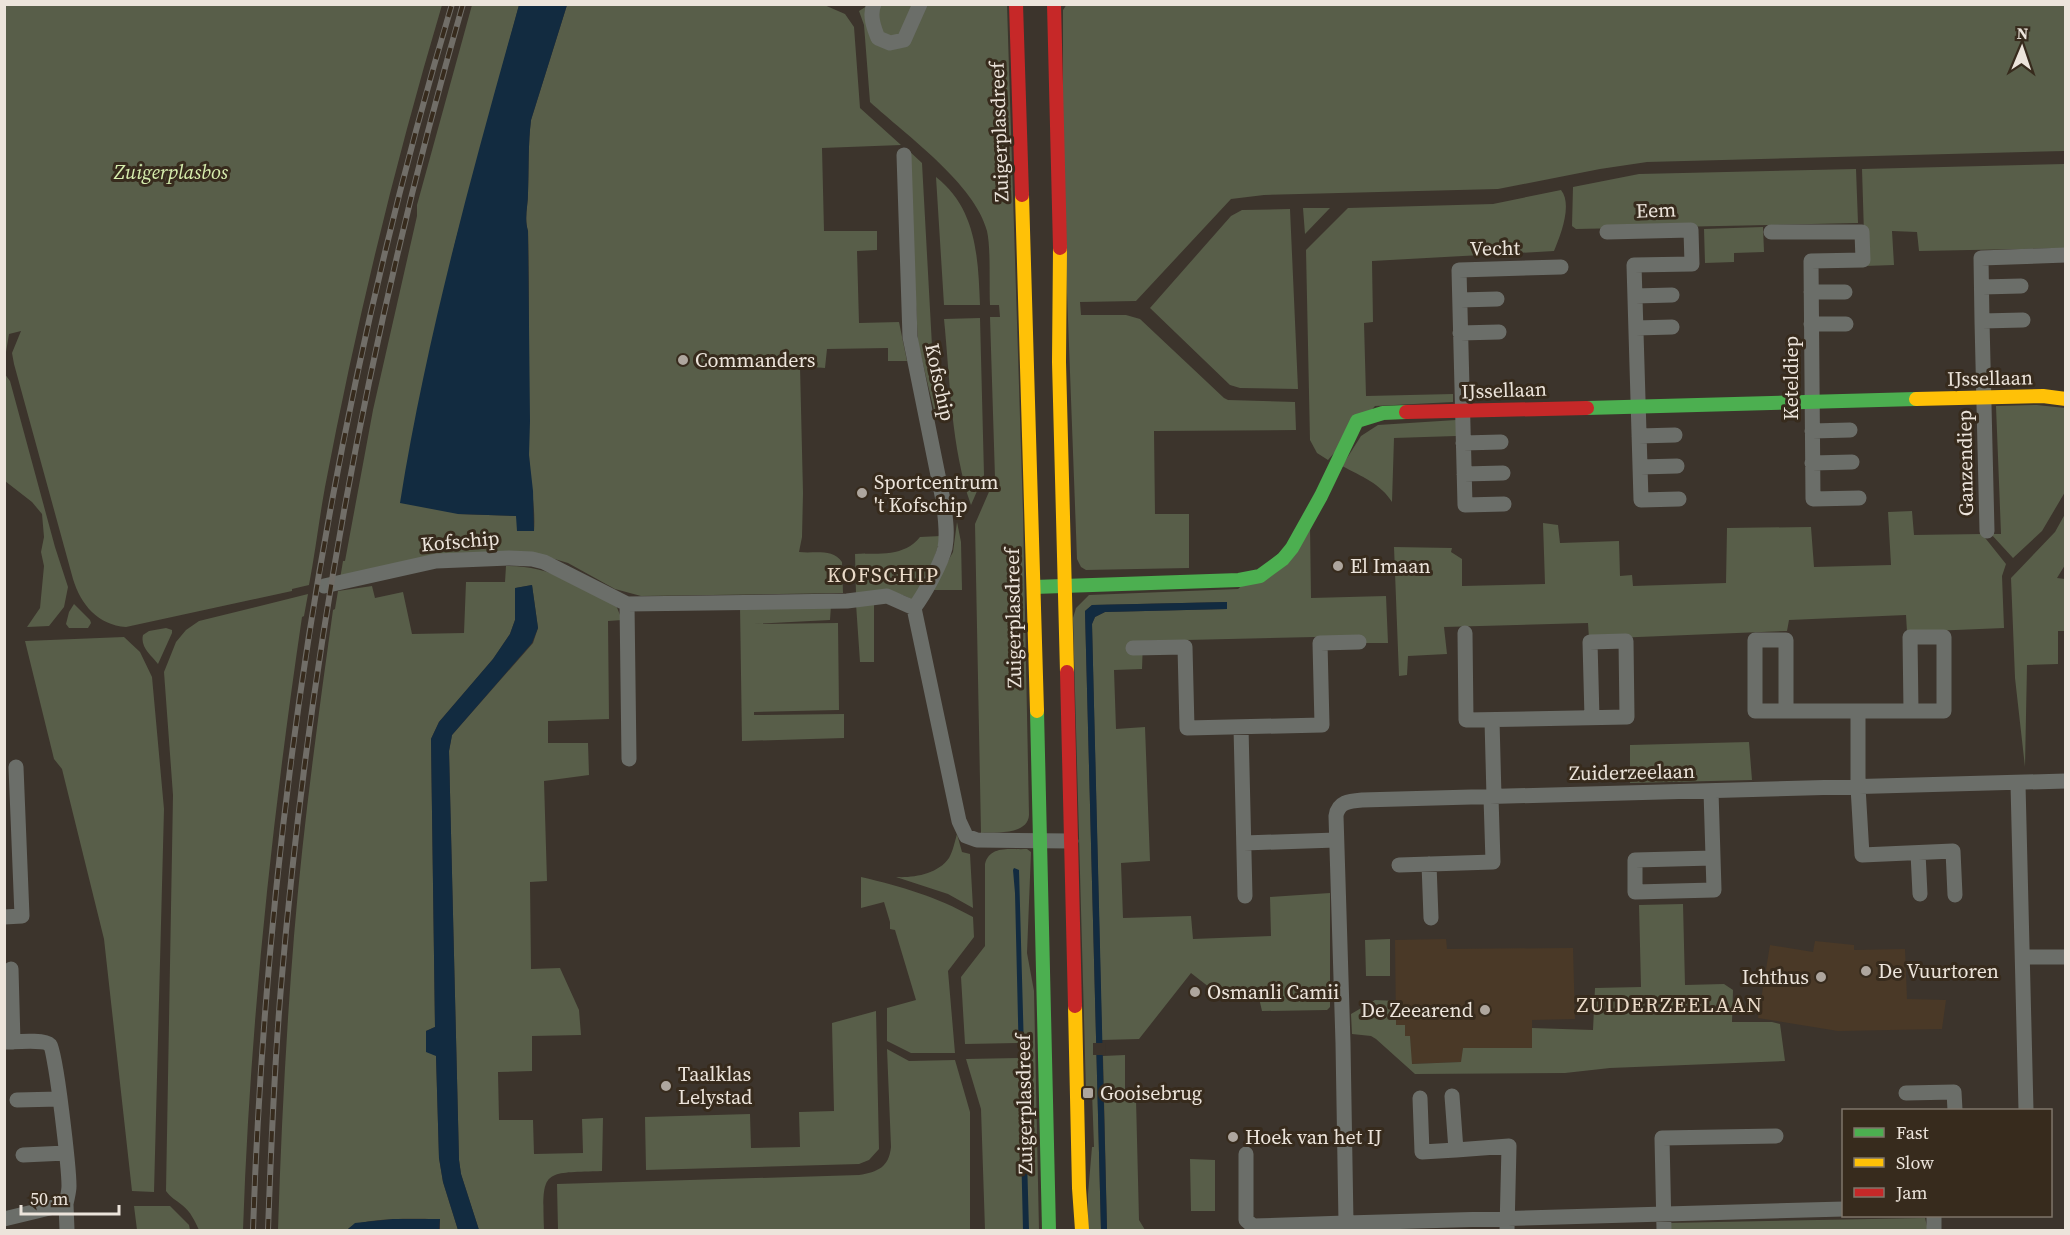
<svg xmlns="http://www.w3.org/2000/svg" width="2070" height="1235" font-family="'Source Serif 4',serif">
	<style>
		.built { fill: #4a3927 }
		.green { fill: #585e49 }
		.water { fill: #122b40 }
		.pier { fill: #3c342c }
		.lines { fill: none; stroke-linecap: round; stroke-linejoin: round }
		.street { stroke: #6b6e69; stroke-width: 15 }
		.fast { stroke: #4caf50; stroke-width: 14 }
		.slow { stroke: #ffc107; stroke-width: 14 }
		.jam { stroke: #c62828; stroke-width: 14 }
		.rail-casing { stroke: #716e68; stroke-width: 6 }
		.rail { stroke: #372b1d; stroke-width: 4; stroke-dasharray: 11; stroke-linecap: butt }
		.poi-dot { fill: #aea69e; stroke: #372b1d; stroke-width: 2 }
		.labels { text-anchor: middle; stroke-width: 6; stroke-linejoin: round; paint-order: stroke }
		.street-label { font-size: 20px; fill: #ece4db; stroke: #372b1d }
		.park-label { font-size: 20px; font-style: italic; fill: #d7eeae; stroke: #372b1d }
		.poi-label { font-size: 20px; fill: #ece4db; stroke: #372b1d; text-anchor: start }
		.neighbourhood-label { font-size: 21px; letter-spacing: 1.5px; fill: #eadac8; stroke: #372b1d }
	</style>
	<rect width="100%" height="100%" fill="#3c342c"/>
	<!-- built -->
	<path class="built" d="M1446 939 1447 949 1573 948 1575 1019 1532 1020V1048H1463L1462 1062 1411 1064 1410 1037 1405 1036 1396 1025 1395 940Z
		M1815 941 1854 945V950L1905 949 1907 999 1946 1000 1942 1029 1838 1031 1758 1018 1770 945 1813 952Z"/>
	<!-- green -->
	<path class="green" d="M822 4 845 14 854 27 860 108 901 145 822 148 824 231H877V250L857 251 859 323 899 322 907 361H888V348L827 349 825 368 800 366 803 493 802 537 799 552C814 554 832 548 842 562L843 593 641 596 615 589 568 563 538 554 340 579 343 561H345L373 410 417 216V205L472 5H519L455 243 418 409 458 514 517 516V531H534C536 505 529 479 529 453 528 379 530 305 528 231 524 218 528 206 528 193 529 168 528 144 531 120L567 5Z
		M870 4 1007 5 1023 513 1029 815C1028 835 996 832 981 833L975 524 995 478 990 317H1000L999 305H990C989 285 991 249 987 231 975 184 906 135 870 102L864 25 859 11Z
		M1067 4 2065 5V151L1647 162 1600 169 1498 189 1264 195 1231 199 1136 301 1080 302 1081 315H1126L1140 319 1224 398 1228 400 1295 402 1296 430 1154 431 1155 514H1189V568L1086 570 1081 567 1077 559 1063 186V10Z
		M4 5H442C395 163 356 324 325 487 319 520 315 554 309 585L292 589V591L126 627C98 625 81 605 73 579L14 364 12 353 21 331 9 334 5 358Z
		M908 150 922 163 936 419 918 343Z
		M2065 164V248L1919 251 1917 232 1892 231 1894 265 1865 266 1862 169Z
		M1856 169 1858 223 1576 229 1572 226 1573 187 1639 174Z
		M936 177C977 209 978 258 980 305H944Z
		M1561 190C1573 205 1560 236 1554 251L1372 261 1373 322 1364 323 1366 396 1453 394V402L1375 406 1328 460 1317 453 1310 440 1306 250 1348 208 1493 204Z
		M1303 208H1330L1305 234Z
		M1290 209 1298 389 1240 388 1230 385 1150 308 1231 216 1242 210Z
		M1763 227 1764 252 1734 253V262L1705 263 1704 229Z
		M980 318 984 475 971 505C951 448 950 379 944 319Z
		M4 373 10 381 55 547 68 587 64 607 49 626 27 627 40 608 44 566 41 552 44 537 42 514 32 502 5 481Z
		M2037 405 2065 408V492L2042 531 2013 558 1991 534H2001L1996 406Z
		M1456 420V436L1394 438 1392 502C1381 484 1361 476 1342 466L1361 436 1378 425Z
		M1912 511 1914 535 1982 534 2006 564 2002 576 2004 628 1907 632 1906 615 1789 620 1787 631 1589 639 1588 623 1444 627 1447 654 1408 656 1407 675 1399 676 1394 547 1452 548 1451 552 1462 559V586L1545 584 1543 523 1558 525 1560 543 1619 541 1620 576 1632 575 1633 586 1726 583 1727 528 1811 527 1814 567 1891 565 1888 512Z
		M2065 514V565L2057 578 2065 579V631H2058V664L2027 665 2025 767 2015 678 2011 578 2055 532Z
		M957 522 961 542 962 590H932L953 552Z
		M1310 526 1311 598 1386 596 1388 643H1359V636L1143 641 1142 669 1114 670 1116 729 1145 727 1150 861 1121 863 1123 918 1191 916 1193 939 1271 936 1270 897 1330 893V1007L1327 1010 1262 1011 1259 998H1223L1191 973 1139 1039 1102 1040 1092 624 1095 617 1105 612 1227 609V602L1092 605 1085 611 1101 1230H1088V1194L1092 1147H1094L1092 1092H1086L1073 618 1076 608 1089 595 1238 589Z
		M941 536 934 559 914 602C901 588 874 594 856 594L855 554C880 553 904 557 920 537Z
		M506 566C549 565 579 586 616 605L622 620 608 621 609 719 548 721V743H588L589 775 544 781 547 881 530 882 531 969 560 968 579 1010 581 1035 532 1036V1071L498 1072 499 1120H533L534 1154 583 1153 582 1119 603 1118 602 1171C542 1173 542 1169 544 1230H479L461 1174 459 1160 449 751 452 735 533 643 538 628 532 585 516 588 515 620 510 634 493 659 439 722 431 739 435 1027 426 1031 436 1056 439 1158 443 1182 458 1230H440V1219C420 1219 358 1216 347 1230H278C281 1134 286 1034 294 936 303 827 318 718 333 610L335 609 338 591 372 586 375 598 403 592 412 634 464 633 466 582H505Z
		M308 594 304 616 302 617C272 820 250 1024 243 1230H199C194 1220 191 1212 182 1205 176 1200 170 1197 166 1191L173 795 164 672 176 642 186 630 199 621Z
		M74 604 90 620 91 623 88 628H69L66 624 69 612Z
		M856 604H874V662H860Z
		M831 605 830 620 753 624 838 623 839 710 754 712V715L844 714V738L742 741 740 607Z
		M166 628 172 630V633L158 664C151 655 140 647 143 635L149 631Z
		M124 637 140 652 152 677 164 809 154 1192 132 1191 104 939 62 769 54 759 25 641Z
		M1749 742 1752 780 1630 783V745Z
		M957 834 962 852 970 854 973 908 948 894 896 877C914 878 938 874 949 858 953 851 955 841 957 834Z
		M1027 849 1031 852 1027 953 1034 991 1039 1230H985L981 1109 966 1059 1018 1058V1043L965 1044 961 977 985 946V864C990 845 1010 850 1027 849Z
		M861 877C903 887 935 896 973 917L974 937 948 971 955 1053H911L887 1041V1008L916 1000 895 930 890 929V922L884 902 861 908Z
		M1683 904 1685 985 1724 984 1733 990 1732 1022H1772L1780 1024 1785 1061 1610 1068 1565 1073 1415 1074 1376 1039 1371 1036 1352 1034 1351 1014 1375 1000 1396 1001V1025H1405V1036H1410L1412 1064 1461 1062 1463 1048H1532V1028L1593 1030 1595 988 1641 987 1639 905Z
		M1390 939V976H1366L1365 940Z
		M876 1011 879 1149 869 1160 859 1164 646 1170 645 1117 750 1114 751 1148 800 1147 799 1112 834 1111 832 1023Z
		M887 1049 909 1061 955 1060 970 1112V1230H558L557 1184 859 1175C878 1172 889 1167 891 1147Z
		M1125 1055V1098L1136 1099 1139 1220 1145 1230H1107L1103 1056Z
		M1190 1159 1215 1160V1211H1191Z
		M134 1206H170L189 1225 190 1230H137Z
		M1925 1218 1928 1230H1666L1668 1223Z"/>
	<!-- water -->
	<path class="water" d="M519 5H567L531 120C528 144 529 168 528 193 528 206 524 218 528 231L530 421 529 455 533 491 534 531H517L516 516 458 514 400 503C427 334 473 169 519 5Z
		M532 585 538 628 532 643 452 735 449 751 459 1160 461 1174 479 1230H458L443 1182 439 1158 436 1056 426 1052V1031L435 1027 431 739 439 722 493 659 510 634 515 620V588Z
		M1227 602V609L1105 612 1095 617 1092 624 1107 1230H1101L1085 611 1092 605Z
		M1014 868 1019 870 1029 1230H1023L1015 893 1013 870Z
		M393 1219H440L439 1230H347L355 1223Z"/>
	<!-- pier -->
	<path class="pier" d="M1093 1043H1105L1106 1055H1093Z
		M1015 1045H1027L1028 1057H1015Z"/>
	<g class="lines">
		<!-- street -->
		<path class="street" d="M874 4C869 15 874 28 878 38L890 43 904 40 920 4
			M904 155 910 337 943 500C945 515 948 532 945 548 941 564 924 595 914 608L959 821 966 836 977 840 1071 841
			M1607 232 1691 230 1692 264 1634 265 1641 500 1679 499
			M1771 232H1862L1863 260 1811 261 1813 499 1859 498
			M1982 287 2021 286
			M1811 292H1845
			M1635 296 1672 295
			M1460 300 1497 299
			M2023 320 1982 321 1981 258 2066 255
			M1982 321 1987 531
			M1811 324H1846
			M1636 328 1672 327
			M1460 333 1499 332
			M1812 431 1850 430
			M1639 436 1675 435
			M1463 443 1501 442
			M1812 463 1852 462
			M1640 467 1677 466
			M1464 474 1503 473
			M1504 504 1465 505 1459 270 1561 267
			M324 586 436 561 509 558 532 559 544 562 627 604 847 601 887 596 914 608
			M627 604 629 759
			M1465 633 1466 720 1627 717 1626 641 1590 642 1592 718
			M1133 648 1185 647 1187 728 1322 725 1320 643 1359 642
			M1786 711V640H1755V711C1818 711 1881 711 1944 711V637H1910L1911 711
			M1858 711V787L1862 855 1953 851 1955 895
			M1492 720 1494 797
			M1241 727 1245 896
			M2018 784 2026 1110
			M1711 791 1714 890 1635 892V860L1713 858
			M1244 843 1336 840
			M1918 853 1920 894
			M1429 864 1431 918
			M1399 865 1493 862 1491 797
			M4 917 22 916 16 767
			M2023 957H2066
			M11 969 13 1042
			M4 1042C14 1042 44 1039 50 1045 56 1052 69 1169 69 1186 69 1192 67 1198 66 1204
			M1906 1093 1954 1092 1955 1110
			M1420 1098 1422 1152 1456 1150 1452 1096
			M17 1100 59 1099
			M1456 1150 1509 1146 1507 1230
			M1246 1154V1220L1253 1226 1346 1223 1343 1043 1336 816C1338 802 1349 801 1362 800L2066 781
			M23 1155 66 1153
			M1934 1216V1230
			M4 1219 66 1204 67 1230
			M1346 1230V1223L1844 1209
			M1664 1230 1662 1138 1776 1136"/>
		<!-- fast -->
		<path class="fast" d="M1587 408 1916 399
			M1034 587 1239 580 1260 576 1283 559 1292 548 1321 496 1357 421 1383 413 1406 412
			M1037 711 1049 1230"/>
		<!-- slow -->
		<path class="slow" d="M1022 195 1037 711
			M1060 248 1059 362 1067 672
			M1916 399 2043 396 2066 399
			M1075 1006 1079 1188 1082 1230"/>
		<!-- jam -->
		<path class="jam" d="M1016 4 1022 195
			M1054 4 1060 248
			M1406 412 1587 408
			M1067 672 1075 1006"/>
		<defs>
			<path id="rail" d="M253 1230C267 816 333 402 452 4
				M268 1230C271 1149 274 1068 281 987 309 654 370 326 463 4"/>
		</defs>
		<!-- rail casing -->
		<use href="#rail" class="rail-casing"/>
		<!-- rail -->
		<use href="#rail" class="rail"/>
	</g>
	<!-- markers -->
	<g class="poi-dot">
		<circle cx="683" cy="360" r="6"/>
		<circle cx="862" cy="493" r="6"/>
		<circle cx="1338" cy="566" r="6"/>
		<circle cx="1866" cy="971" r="6"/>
		<circle cx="1821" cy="977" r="6"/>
		<circle cx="1195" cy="992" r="6"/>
		<circle cx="1485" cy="1010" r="6"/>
		<circle cx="666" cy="1086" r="6"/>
		<rect x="1082" y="1087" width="12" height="12" rx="3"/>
		<circle cx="1233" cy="1137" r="6"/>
	</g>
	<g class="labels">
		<!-- street labels -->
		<g class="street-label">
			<text transform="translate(999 132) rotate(-92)" y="7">Zuigerplasdreef</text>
			<text transform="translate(1656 210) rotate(-2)" y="7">Eem</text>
			<text transform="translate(1495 248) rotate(-1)" y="7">Vecht</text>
			<text transform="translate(1791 378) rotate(-90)" y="7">Keteldiep</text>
			<text transform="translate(1990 378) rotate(-1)" y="7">IJssellaan</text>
			<text transform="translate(940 382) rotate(78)" y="7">Kofschip</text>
			<text transform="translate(1504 390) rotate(-2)" y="7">IJssellaan</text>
			<text transform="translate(1965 463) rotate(-91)" y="7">Ganzendiep</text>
			<text transform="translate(460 541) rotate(-5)" y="7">Kofschip</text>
			<text transform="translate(1013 618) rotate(-91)" y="7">Zuigerplasdreef</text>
			<text transform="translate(1632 772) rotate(-1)" y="7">Zuiderzeelaan</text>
			<text transform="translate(1024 1104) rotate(-91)" y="7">Zuigerplasdreef</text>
		</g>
		<!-- park labels -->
		<g class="park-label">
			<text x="171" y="179">Zuigerplasbos</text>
		</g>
		<!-- poi labels -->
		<g class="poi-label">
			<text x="695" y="367">Commanders</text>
			<text x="874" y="489">Sportcentrum<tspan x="874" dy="23">'t Kofschip</tspan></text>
			<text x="1350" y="573">El Imaan</text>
			<text x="1878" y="978">De Vuurtoren</text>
			<text x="1809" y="984" text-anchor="end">Ichthus</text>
			<text x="1207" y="999">Osmanli Camii</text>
			<text x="1473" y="1017" text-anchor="end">De Zeearend</text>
			<text x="678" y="1081">Taalklas<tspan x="678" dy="23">Lelystad</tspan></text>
			<text x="1100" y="1100">Gooisebrug</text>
			<text x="1245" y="1144">Hoek van het IJ</text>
		</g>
		<!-- neighbourhood labels -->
		<g class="neighbourhood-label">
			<text x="883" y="582">KOFSCHIP</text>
			<text x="1670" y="1012">ZUIDERZEELAAN</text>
		</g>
	</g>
	<!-- border -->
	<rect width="2070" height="1235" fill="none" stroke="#ece4db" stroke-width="12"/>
	<!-- legend -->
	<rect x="1842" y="1109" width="210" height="108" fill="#372b1d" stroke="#7f7569" stroke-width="1.5"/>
	<rect x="1854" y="1128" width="30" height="9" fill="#4caf50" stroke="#7f7569" stroke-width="1.5"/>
	<text x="1896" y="1139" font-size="18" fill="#ece4db">Fast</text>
	<rect x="1854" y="1158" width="30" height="9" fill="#ffc107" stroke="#7f7569" stroke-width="1.5"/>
	<text x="1896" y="1169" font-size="18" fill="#ece4db">Slow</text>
	<rect x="1854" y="1188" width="30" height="9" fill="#c62828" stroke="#7f7569" stroke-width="1.5"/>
	<text x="1896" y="1199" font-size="18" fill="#ece4db">Jam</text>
	<!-- north arrow -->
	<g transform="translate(2022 48) rotate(2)" stroke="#372b1d" stroke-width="4.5" paint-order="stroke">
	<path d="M0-4.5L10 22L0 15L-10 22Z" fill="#ece4db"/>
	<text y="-9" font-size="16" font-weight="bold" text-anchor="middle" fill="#ece4db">N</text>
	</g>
	<!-- scale -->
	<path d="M21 1205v9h98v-9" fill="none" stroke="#ece4db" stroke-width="3"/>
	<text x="30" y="1205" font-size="18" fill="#ece4db" stroke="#372b1d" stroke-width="4.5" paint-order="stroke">50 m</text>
</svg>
